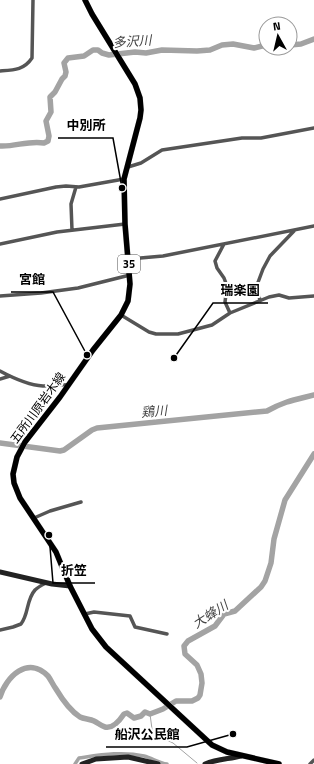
<svg xmlns="http://www.w3.org/2000/svg" width="314" height="764" font-family="'Titillium Web','Noto Sans JP',sans-serif">
	<style>
		.lines { fill: none; stroke-linecap: round; stroke-linejoin: round }
		.stream { stroke: #a3a3a3; stroke-width: 1 }
		.canal { stroke: #a3a3a3; stroke-width: 3.5 }
		.river { stroke: #a3a3a3; stroke-width: 5.5 }
		.primary-casing { stroke: #dbdbdb; stroke-width: 6 }
		.street { stroke: #555; stroke-width: 3.5 }
		.secondary { stroke: #222; stroke-width: 5 }
		.primary { stroke: #000; stroke-width: 5.5 }
		.labels { text-anchor: middle; stroke-width: 4; stroke-linejoin: round; paint-order: stroke }
		.shield { fill: #fff; stroke: #4c4c4c; stroke-width: 1 }
		.shield-label { font-size: 11px; font-weight: bold; fill: #000 }
		.street-label { font-size: 12px; fill: #000; stroke: #fff }
		.water-label { font-size: 13px; font-style: italic; fill: #444; stroke: #fff }
		.leader { fill: none; stroke: #000; stroke-width: 1.5 }
		.callout-dot { fill: #000; stroke: #fff; stroke-width: 1.5 }
		.callout-label { font-size: 13px; text-anchor: middle; font-weight: bold; fill: #000; stroke: #fff; stroke-width: 4; stroke-linejoin: round; paint-order: stroke }
	</style>
	<rect width="100%" height="100%" fill="#fff"/>
	<g class="lines">
		<!-- stream -->
		<path class="stream" d="M150 714 152 729 153 732 158 736 173 743 197 763"/>
		<!-- canal -->
		<path class="canal" d="M75 764 79 758C100 755 122 751 144 756 152 758 159 763 167 764"/>
		<!-- river -->
		<path class="river" d="M290 45 301 44 314 39
			M0 146C15 147 29 140 44 143L48 141 49 136 46 121 51 112 50 97 55 92 62 79 65 76 66 72 64 63 68 58 84 56 93 50H98L102 53 109 55 135 52 146 53 162 50 197 51 210 50 222 45 233 44 254 48 266 45
			M0 443 60 451 64 450 92 430 97 428 267 411C285 401 294 400 314 395
			M0 697C6 677 28 655 48 676 51 680 53 685 56 689 62 699 69 710 80 717 84 719 90 719 94 721 98 723 101 726 105 727 113 729 120 720 124 714L127 713 134 718 141 716 145 712 150 714 163 709 176 701H192L198 698 200 695 202 683 201 674 197 665 185 654 184 646 188 641 215 626 224 614 235 611 261 587 265 581 271 563 274 539 285 500 314 454"/>
		<defs>
			<path id="primary" d="M85 0 92 14 135 84 140 98 141 110 140 118 124 179 125 224 130 284 128 301 121 315 93 350 60 397 25 442 17 457 13 474 14 483 20 498 56 552 70 586 92 629 106 647 212 745 227 752 279 764"/>
		</defs>
		<!-- primary casing -->
		<use href="#primary" class="primary-casing"/>
		<!-- street -->
		<path class="street" d="M0 71C14 70 24 70 32 58L33 0
			M128 167 141 163 162 150 242 138H261L314 128
			M0 199 56 187 66 186 79 187 124 179
			M72 230 71 204 76 187
			M0 244 57 232 125 224
			M224 244 215 261 217 268 224 278 227 286 225 302 230 313
			M129 259 163 256 314 226
			M0 296 41 293 78 288 130 275
			M260 301 257 285 263 269 270 256 294 231
			M121 315 149 332 156 334H178L212 325 230 313 269 297 279 295 289 298 314 296
			M0 371C13 378 28 385 43 386 51 386 60 384 68 385
			M0 379 10 376
			M34 518 50 511 81 502
			M85 614 94 612 130 616 135 627 167 634
			M0 630 13 627 21 624C29 614 26 600 35 590 38 587 42 585 46 583
			M310 764 314 760"/>
		<!-- secondary -->
		<path class="secondary" d="M0 572 52 584 70 586
			M82 764 96 759 128 757 158 764
			M205 764C217 759 229 759 241 756"/>
		<!-- primary -->
		<use href="#primary" class="primary"/>
	</g>
	<g class="labels">
		<!-- shield labels -->
		<rect class="shield" x="118" y="255" width="22" height="18" rx="3"/>
		<g class="shield-label">
			<text x="129" y="268">35</text>
		</g>
		<!-- street labels -->
		<g class="street-label">
			<text transform="translate(38 408) rotate(-54)" y="4">五所川原岩木線</text>
		</g>
		<!-- water labels -->
		<g class="water-label">
			<text transform="translate(132 41) rotate(-4)" y="5">多沢川</text>
			<text transform="translate(154 411) rotate(-5)" y="5">鶏川</text>
			<text transform="translate(210 614) rotate(-33)" y="5">大蜂川</text>
		</g>
	</g>
	<!-- callouts -->
	<path class="leader" d="M122 188L113 138H58M87 355L53 292H11M174 358L213 303H268M49 535L53 583H95M233 734L187 747H106"/>
	<g class="callout-dot">
		<circle cx="122" cy="188" r="4"/>
		<circle cx="87" cy="355" r="4"/>
		<circle cx="174" cy="358" r="4"/>
		<circle cx="49" cy="535" r="4"/>
		<circle cx="233" cy="734" r="4"/>
	</g>
	<g class="callout-label">
		<text x="86" y="130">中別所</text>
		<text x="32" y="284">宮館</text>
		<text x="240" y="295">瑞楽園</text>
		<text x="74" y="575">折笠</text>
		<text x="147" y="739">船沢公民館</text>
	</g>
	<!-- north arrow -->
	<g transform="translate(278 36) rotate(352)"><circle r="19" fill="#ffffff" stroke="#999999"/>
	<path d="M0-3L7 15L0 10L-7 15Z" fill="#000000"/>
	<text y="-6" font-size="11" font-weight="bold" text-anchor="middle" fill="#000000">N</text>
	</g>
</svg>
